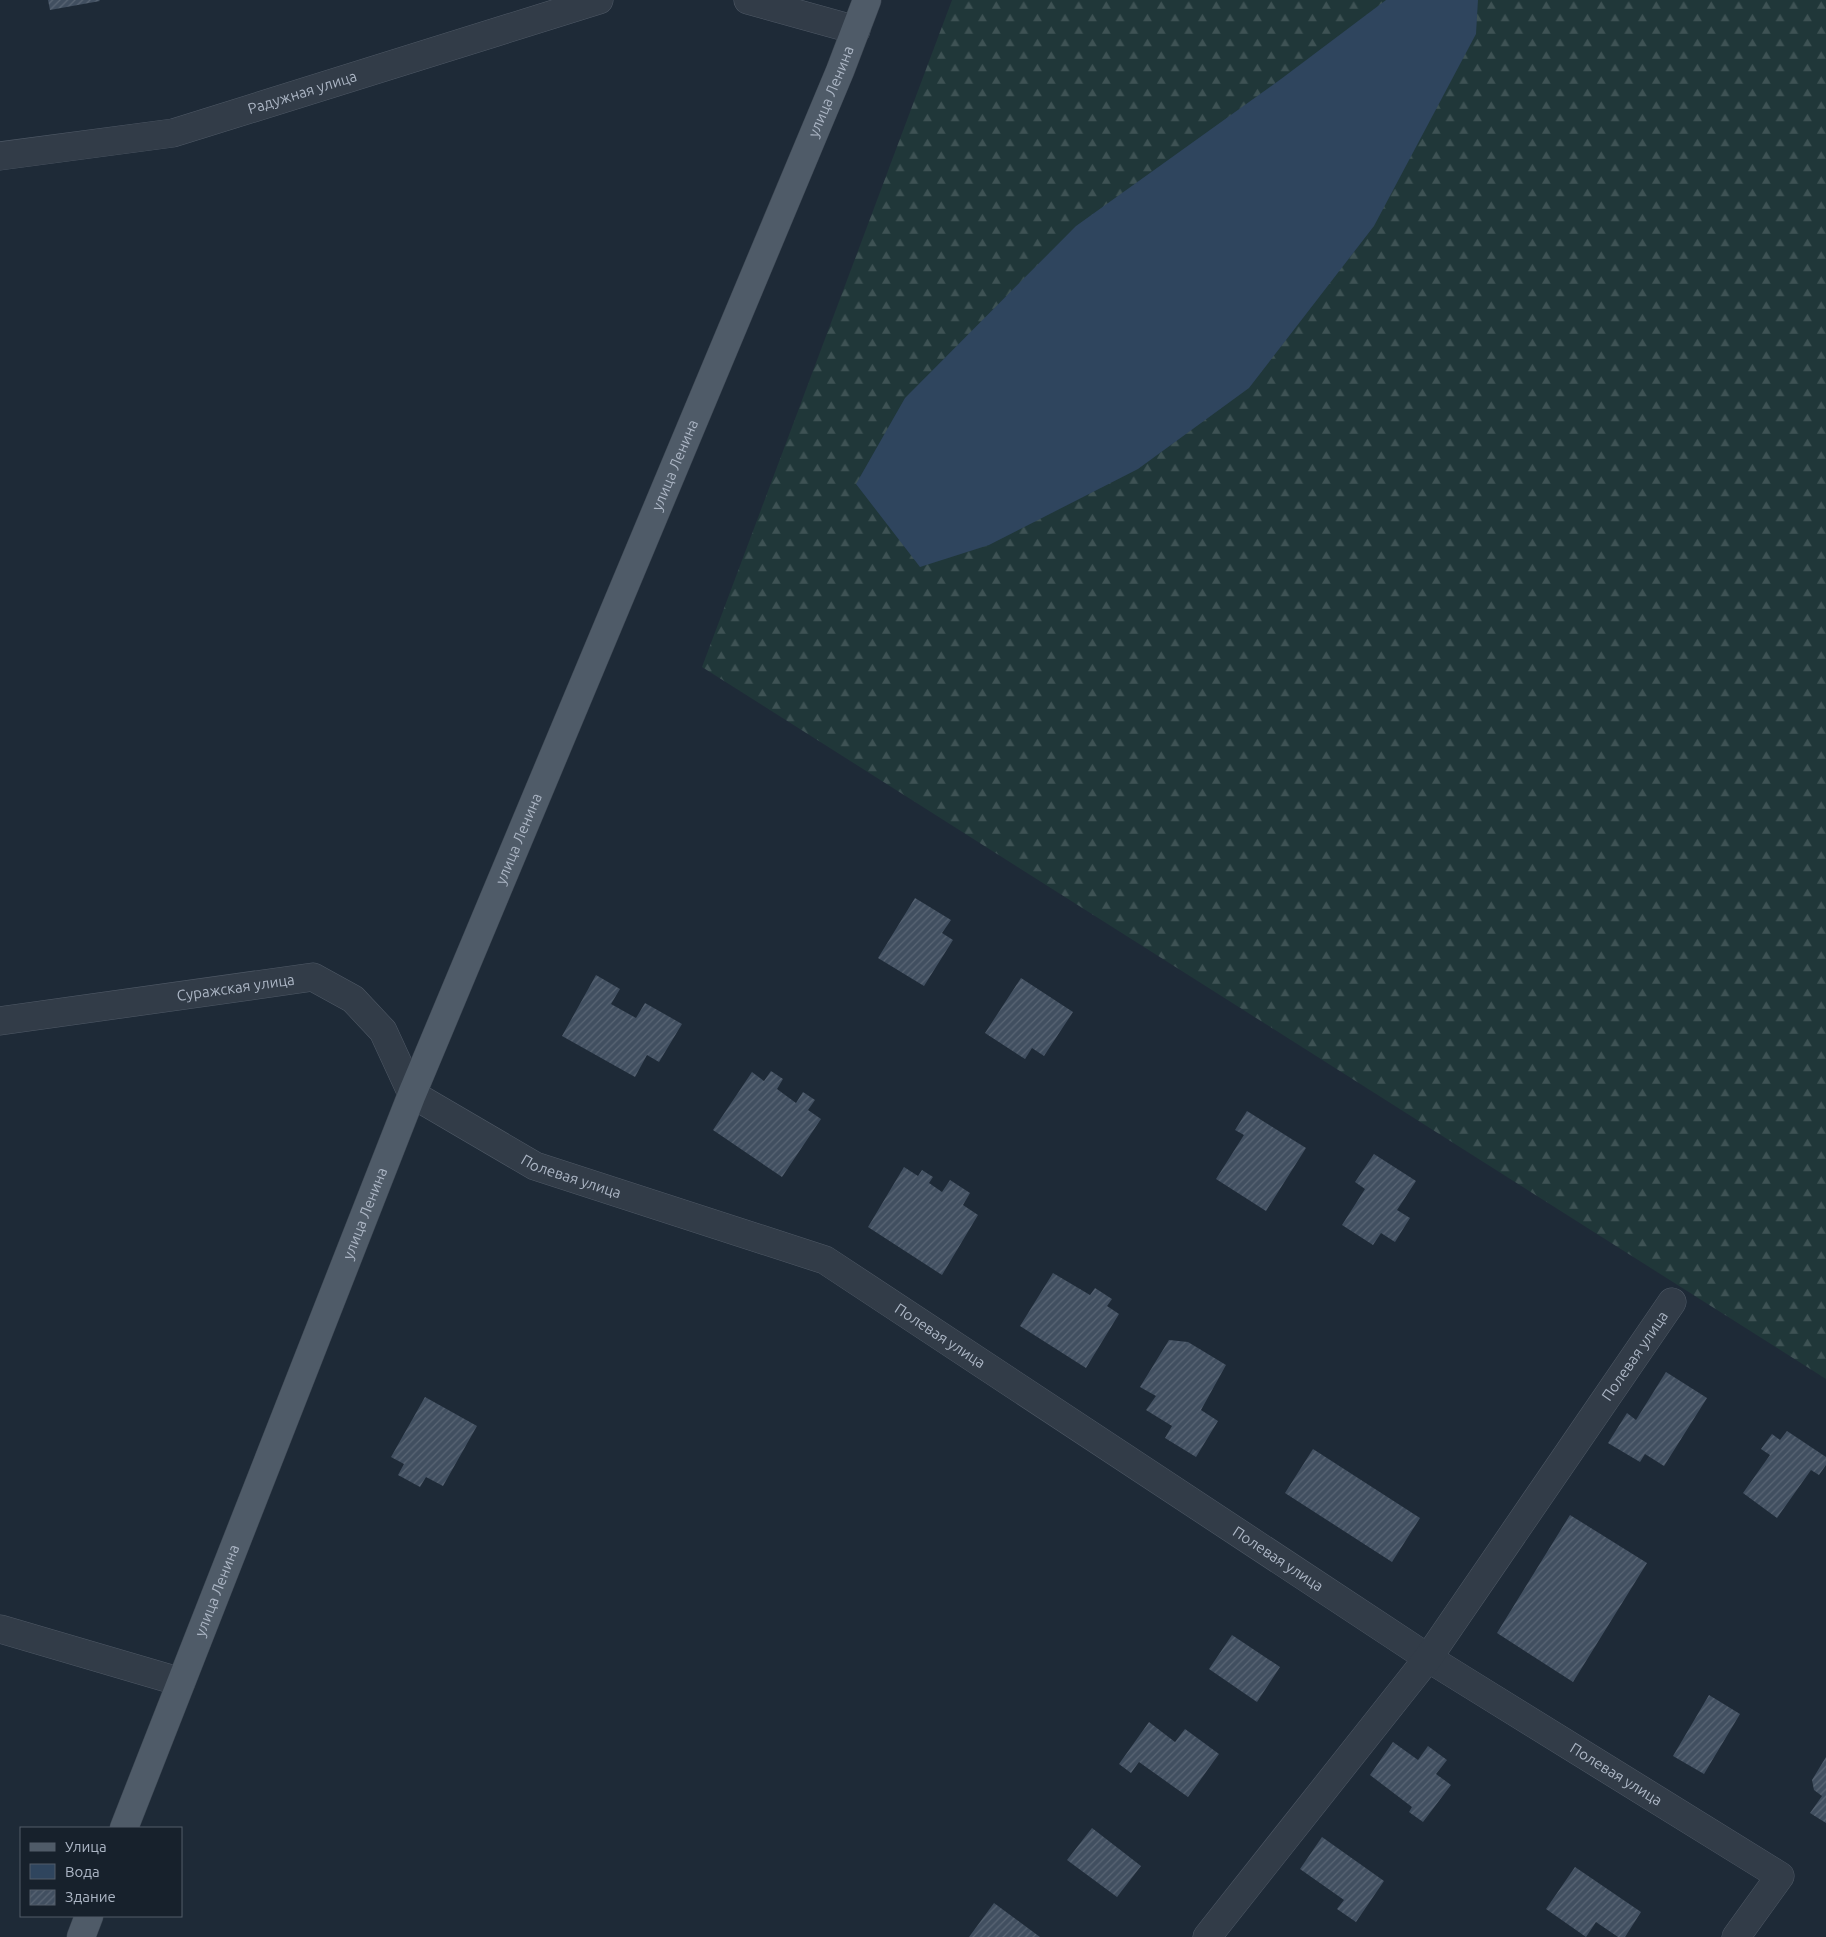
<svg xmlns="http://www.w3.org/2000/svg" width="1826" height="1937" font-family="Ubuntu,sans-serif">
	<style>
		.forest { fill: url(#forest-firs) }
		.water { fill: #2f455e }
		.building { fill: url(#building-hatch) }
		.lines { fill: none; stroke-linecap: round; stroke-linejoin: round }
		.street-casing { stroke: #4f5966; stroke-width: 29 }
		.primary-casing { stroke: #3b4551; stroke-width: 29 }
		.street { stroke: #323c48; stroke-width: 28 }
		.primary { stroke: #4f5b68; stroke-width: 28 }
		.labels { text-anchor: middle; stroke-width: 4.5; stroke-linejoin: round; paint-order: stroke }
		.street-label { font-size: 15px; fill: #acb6c5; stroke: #17212c }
	</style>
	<defs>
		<pattern id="forest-firs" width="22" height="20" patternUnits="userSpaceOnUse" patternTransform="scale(1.25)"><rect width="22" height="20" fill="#203739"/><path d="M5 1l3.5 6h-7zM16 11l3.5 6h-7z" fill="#3e5254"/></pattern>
		<pattern id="building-hatch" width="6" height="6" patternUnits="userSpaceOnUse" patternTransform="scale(1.25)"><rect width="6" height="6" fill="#414f60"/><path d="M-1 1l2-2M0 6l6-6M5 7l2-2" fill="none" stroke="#5a6675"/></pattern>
	</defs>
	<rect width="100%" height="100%" fill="#1e2a37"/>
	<!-- forest -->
	<path class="forest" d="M952 0H1826V1379L702 667Z"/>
	<!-- water -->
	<path class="water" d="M1386 0H1478L1476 34 1374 226 1249 388 1138 469 989 545 920 567 856 484 905 398 1076 226 1281 79Z"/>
	<!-- building -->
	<path class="building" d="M48 0H99L100 1 50 10Z
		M915 898 951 920 942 933 953 940 924 986 878 958Z
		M596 975 620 989 611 1004 636 1018 645 1003 682 1024 659 1062 647 1055 635 1077 562 1036Z
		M1021 978 1073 1012 1044 1056 1032 1048 1025 1059 985 1033Z
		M771 1071 783 1079 777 1089 796 1103 803 1092 815 1100 808 1110 821 1119 782 1177 713 1130 752 1072 764 1081Z
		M1247 1111 1306 1148 1266 1211 1216 1179 1244 1135 1235 1130Z
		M1374 1154 1416 1181 1397 1210 1410 1218 1395 1242 1381 1233 1373 1245 1342 1225 1365 1189 1355 1182Z
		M904 1167 918 1176 922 1170 933 1177 929 1183 942 1192 950 1180 970 1193 963 1205 978 1215 942 1275 868 1227Z
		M1053 1273 1090 1295 1095 1288 1112 1299 1107 1306 1119 1314 1086 1368 1020 1326Z
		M1169 1340 1188 1342 1226 1365 1201 1410 1218 1421 1196 1457 1165 1438 1172 1426 1146 1410 1156 1396 1140 1387Z
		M1666 1372 1707 1398 1664 1466 1645 1454 1640 1462 1608 1443 1627 1413 1636 1420Z
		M425 1397 477 1426 443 1486 426 1477 420 1487 398 1475 404 1464 391 1457Z
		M1787 1431 1826 1457V1465L1819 1475 1811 1470 1777 1518 1743 1493 1770 1455 1761 1449 1772 1434 1780 1440Z
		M1313 1449 1420 1518 1392 1562 1285 1493Z
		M1570 1515 1647 1563 1573 1682 1497 1633Z
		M1232 1635 1280 1667 1257 1702 1209 1669Z
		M1709 1695 1740 1714 1704 1774 1673 1756Z
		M1149 1722 1175 1742 1185 1729 1219 1754 1188 1797 1139 1762 1131 1773 1119 1764Z
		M1393 1742 1418 1760 1428 1746 1447 1760 1436 1774 1451 1785 1423 1822 1409 1812 1412 1807 1370 1775Z
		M1826 1757V1823L1810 1813 1822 1796 1814 1790 1812 1780Z
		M1092 1828 1141 1866 1117 1897 1067 1860Z
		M1322 1837 1384 1881 1356 1922 1337 1909 1344 1900 1300 1869Z
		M1575 1867 1641 1912 1625 1937H1618L1596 1922 1586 1937 1546 1909Z
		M994 1903 1040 1937H969Z"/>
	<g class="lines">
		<defs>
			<g id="street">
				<path d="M748 0 856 30"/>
				<path id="s1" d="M0 156 173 133 599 0"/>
				<path id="s2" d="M0 1021 313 977 353 999 383 1031 412 1094 535 1166 825 1260 1428 1658 1780 1876 1736 1937"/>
				<path d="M0 1629 181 1682"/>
				<path id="s3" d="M1207 1937 1428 1658 1672 1302"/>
			</g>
			<g id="primary">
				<path id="s4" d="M124 1828 412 1094 840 71 867 0"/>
				<path d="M81 1937 89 1916"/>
			</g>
		</defs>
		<!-- street casing -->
		<use href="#street" class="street-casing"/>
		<!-- primary casing -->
		<use href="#primary" class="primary-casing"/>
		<!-- street -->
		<use href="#street" class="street"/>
		<!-- primary -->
		<use href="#primary" class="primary"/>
	</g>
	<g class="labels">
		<!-- street labels -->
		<g class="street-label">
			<text dy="5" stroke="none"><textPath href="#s4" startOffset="1875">улица Ленина</textPath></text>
			<text dy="5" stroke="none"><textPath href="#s1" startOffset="310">Радужная улица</textPath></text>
			<text dy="5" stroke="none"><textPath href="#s4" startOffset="1470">улица Ленина</textPath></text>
			<text dy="5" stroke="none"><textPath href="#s4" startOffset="1065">улица Ленина</textPath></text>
			<text dy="5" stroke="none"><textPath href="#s2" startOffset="238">Суражская улица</textPath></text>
			<text dy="5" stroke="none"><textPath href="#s2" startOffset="655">Полевая улица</textPath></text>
			<text dy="5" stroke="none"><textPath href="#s4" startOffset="660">улица Ленина</textPath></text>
			<text dy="5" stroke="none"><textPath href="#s2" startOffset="1060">Полевая улица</textPath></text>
			<text dy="5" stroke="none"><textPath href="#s3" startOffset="722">Полевая улица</textPath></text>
			<text dy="5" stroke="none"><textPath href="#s2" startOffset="1465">Полевая улица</textPath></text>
			<text dy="5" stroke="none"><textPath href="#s4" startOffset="255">улица Ленина</textPath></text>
			<text dy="5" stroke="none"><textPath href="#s2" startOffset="1866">Полевая улица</textPath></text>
		</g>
	</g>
	<!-- legend -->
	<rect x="20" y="1827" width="162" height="90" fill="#17212c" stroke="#535d69"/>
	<rect x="30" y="1843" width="25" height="8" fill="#4f5b68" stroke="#535d69"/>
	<text x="65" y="1852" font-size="15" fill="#acb6c5">Улица</text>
	<rect x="30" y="1864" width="25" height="15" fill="#2f455e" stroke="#535d69"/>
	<text x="65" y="1877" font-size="15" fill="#acb6c5">Вода</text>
	<rect x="30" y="1890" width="25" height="15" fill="url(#building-hatch)" stroke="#535d69"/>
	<text x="65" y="1902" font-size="15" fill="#acb6c5">Здание</text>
</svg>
